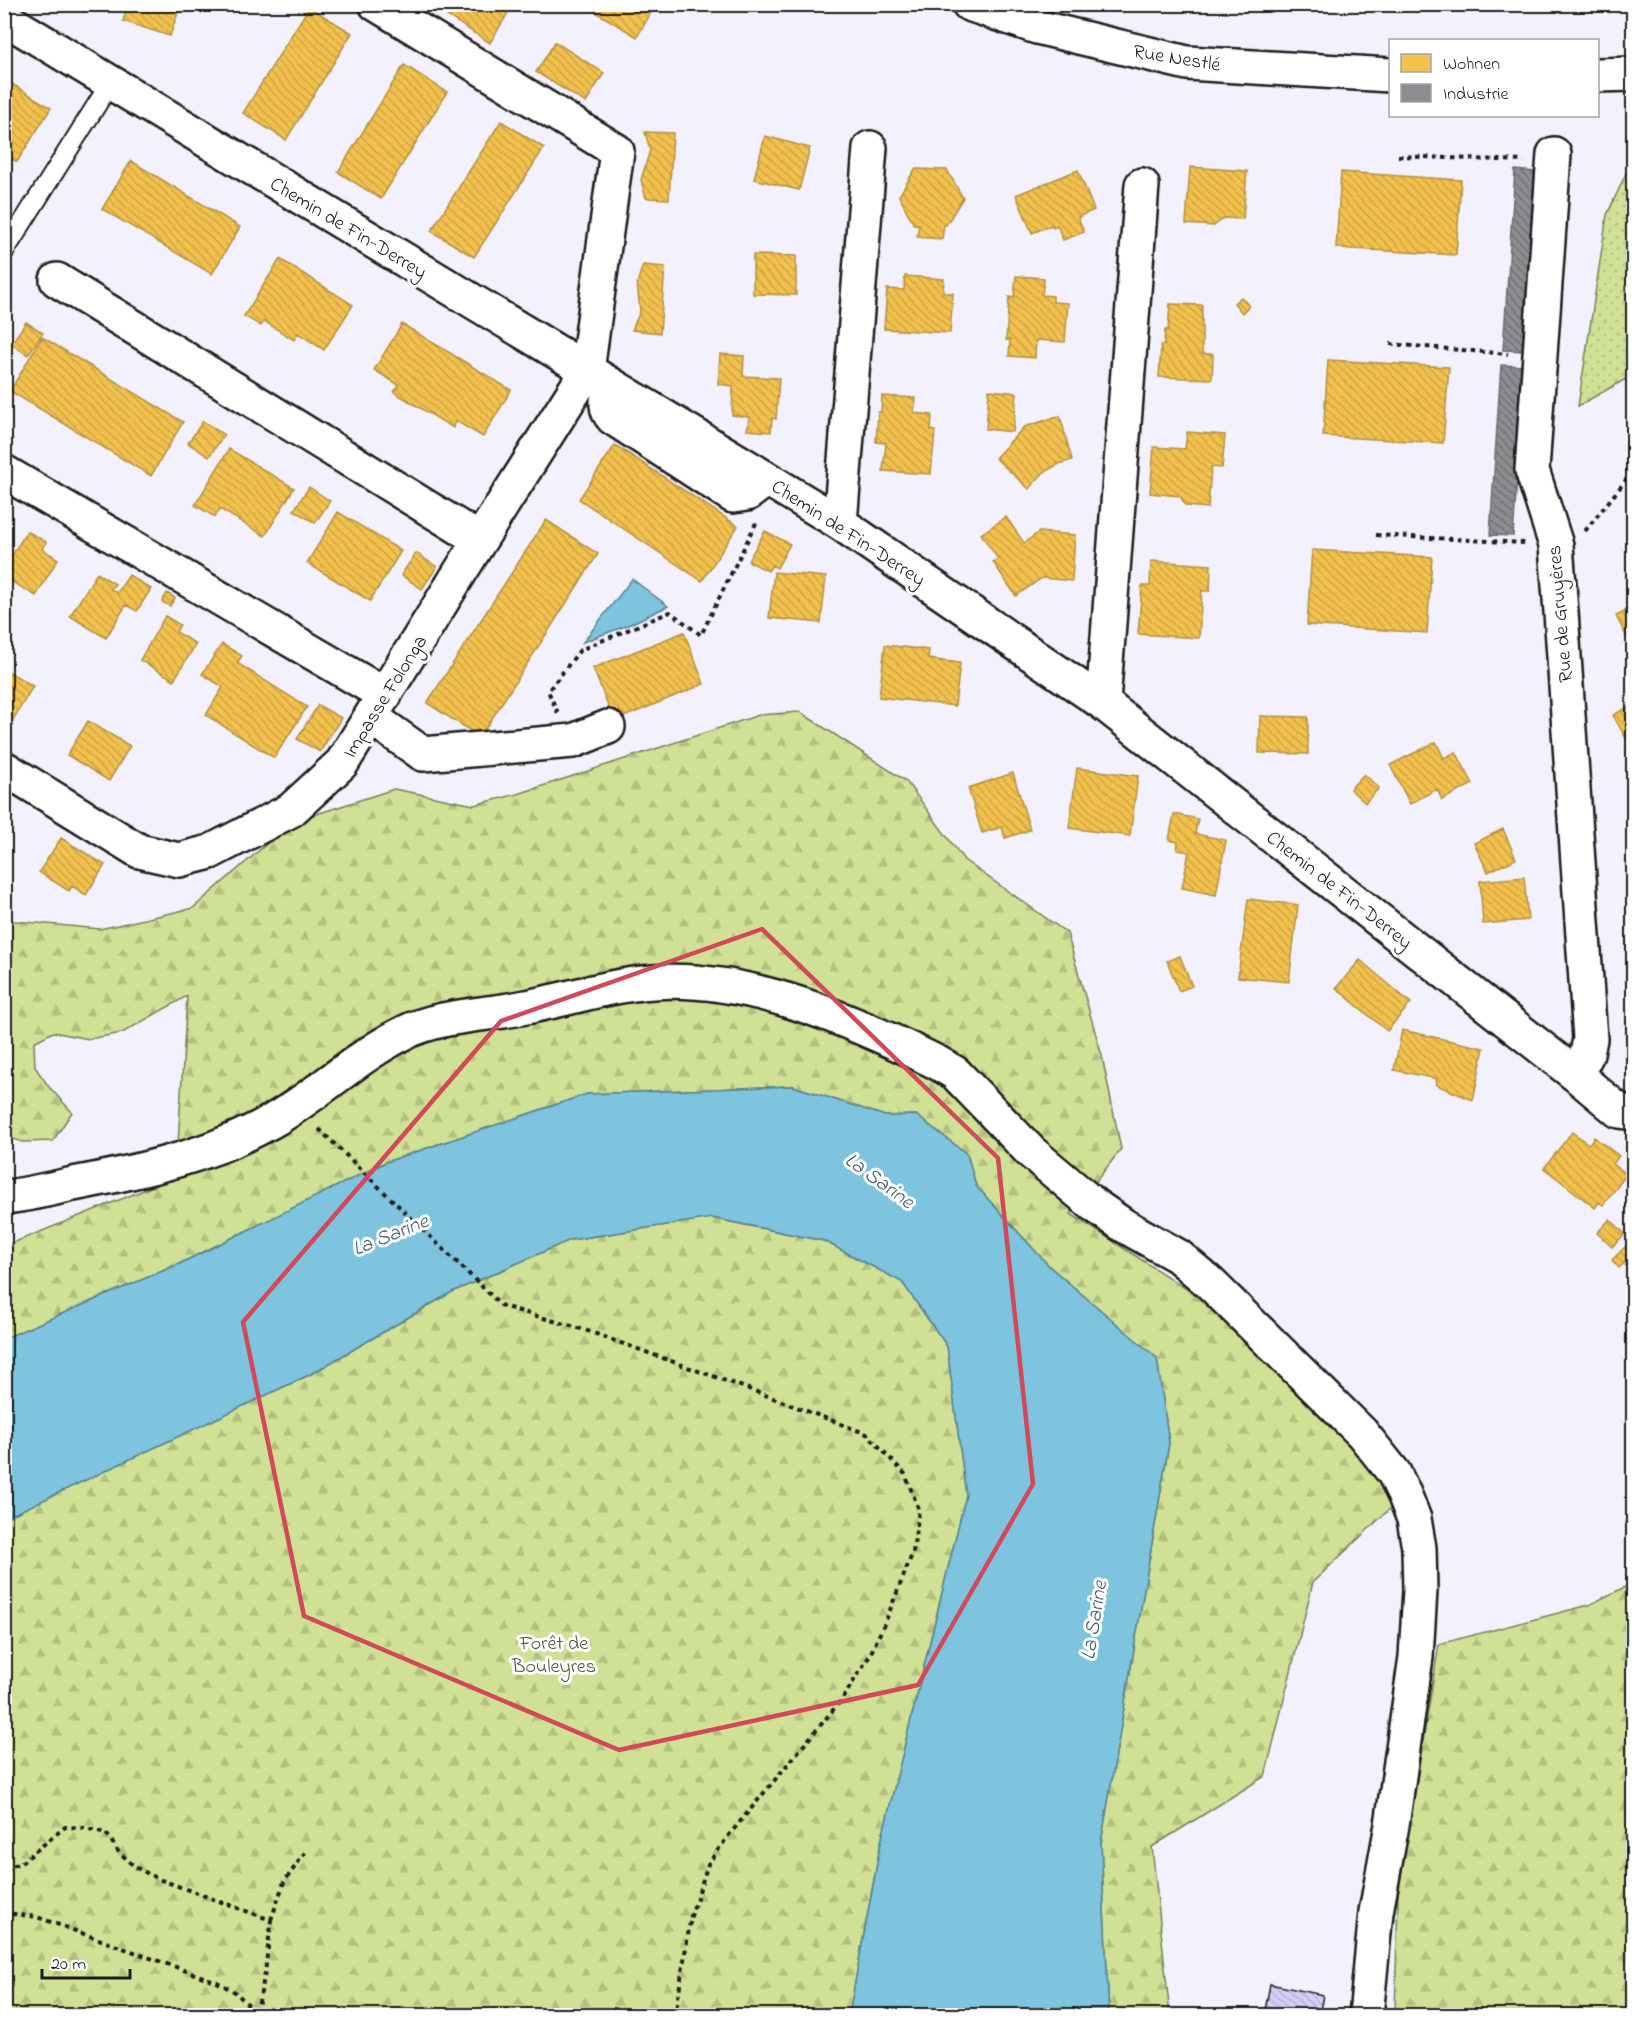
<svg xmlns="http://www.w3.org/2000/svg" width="1638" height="2020" font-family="'Indie Flower',sans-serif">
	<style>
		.grass { fill: url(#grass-dots); stroke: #767e58; stroke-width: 1.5 }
		.forest { fill: url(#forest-firs); stroke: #767e58; stroke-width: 1.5 }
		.water { fill: #7ec4df; stroke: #578191; stroke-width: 1.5 }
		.homes { fill: url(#homes-back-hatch); stroke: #b2903f; stroke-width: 1.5 }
		.industry { fill: url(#industry-back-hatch); stroke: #6b6b6f; stroke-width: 1.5 }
		.building { fill: url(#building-back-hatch); stroke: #1c1c1c; stroke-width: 1.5 }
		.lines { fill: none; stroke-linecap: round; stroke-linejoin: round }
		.service-casing { stroke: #1c1c1c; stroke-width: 22 }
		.minor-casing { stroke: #1c1c1c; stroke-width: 38 }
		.path { stroke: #1c1c1c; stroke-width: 4; stroke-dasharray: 4.5 4.5; stroke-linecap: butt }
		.service { stroke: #fff; stroke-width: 18 }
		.minor { stroke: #fff; stroke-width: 33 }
		.marked { fill: none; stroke: #d1495b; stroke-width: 4.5; stroke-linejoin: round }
		.labels { text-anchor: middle; stroke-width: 6; stroke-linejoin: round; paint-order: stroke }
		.street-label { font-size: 20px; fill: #1c1c1c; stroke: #fff }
		.park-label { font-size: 20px; fill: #525740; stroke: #fff }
		.water-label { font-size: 21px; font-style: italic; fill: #435f6a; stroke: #fff }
	</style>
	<defs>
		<pattern id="grass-dots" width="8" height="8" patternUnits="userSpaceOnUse" patternTransform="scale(1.5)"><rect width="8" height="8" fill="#d0e094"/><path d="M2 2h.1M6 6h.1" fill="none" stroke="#b2c07f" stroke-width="1.8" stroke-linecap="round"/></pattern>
		<pattern id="forest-firs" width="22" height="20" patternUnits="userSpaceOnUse" patternTransform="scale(1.5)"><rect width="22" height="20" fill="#d0e094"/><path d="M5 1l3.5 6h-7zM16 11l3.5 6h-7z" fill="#b2c07f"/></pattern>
		<pattern id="homes-back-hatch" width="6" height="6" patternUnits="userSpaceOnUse" patternTransform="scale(1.5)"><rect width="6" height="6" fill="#f2c14e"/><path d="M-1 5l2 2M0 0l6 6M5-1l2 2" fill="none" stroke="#cfa544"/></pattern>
		<pattern id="industry-back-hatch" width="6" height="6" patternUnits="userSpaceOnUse" patternTransform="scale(1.5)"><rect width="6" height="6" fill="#8d8d92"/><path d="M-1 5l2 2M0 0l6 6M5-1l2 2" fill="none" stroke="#727276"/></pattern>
		<pattern id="building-back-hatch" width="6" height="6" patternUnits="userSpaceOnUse" patternTransform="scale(1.5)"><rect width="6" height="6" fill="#d5cff7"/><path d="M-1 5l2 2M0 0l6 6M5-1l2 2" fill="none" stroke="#b6b1d3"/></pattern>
	</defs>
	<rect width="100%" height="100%" fill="#f2f1fd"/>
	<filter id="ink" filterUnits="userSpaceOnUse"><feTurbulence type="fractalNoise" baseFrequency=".0167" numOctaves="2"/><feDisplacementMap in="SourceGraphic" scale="12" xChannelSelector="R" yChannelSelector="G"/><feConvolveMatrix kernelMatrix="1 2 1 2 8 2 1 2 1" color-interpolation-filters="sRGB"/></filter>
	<g filter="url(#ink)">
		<!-- grass -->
		<path class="grass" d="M1633 158V375L1578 406 1607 215Z"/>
		<!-- forest -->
		<path class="forest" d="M800 712 906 781 964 860 1067 933 1102 1056 1121 1149 1071 1214 1265 1340 1397 1502 1313 1582 1265 1776 1152 1847 1170 2015H1109L1101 1843 1169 1443 1157 1359 1050 1267 976 1186 967 1154 916 1115 885 1116 793 1086 587 1094 386 1162 179 1264 5 1338V1246L176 1177 187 996 122 1033 89 1039 53 1032 34 1042 35 1067 49 1087 72 1112 53 1141 22 1142 5 1136V920L100 929 193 908 292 822 394 789 474 805 518 794 759 715Z
			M711 1218 824 1241 902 1282 947 1346 966 1495 881 1842 849 2015H5L4 1518 311 1374 452 1292 570 1240Z
			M1633 1583V2015H1395L1398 1895 1439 1644 1589 1605Z"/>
		<!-- water -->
		<path class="water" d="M632 579 668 606 628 625 583 642Z
			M793 1086 885 1116 916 1115 967 1154 976 1186 1050 1267 1157 1358 1169 1443 1101 1843 1109 2015H849L881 1842 966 1495 947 1346 902 1282 824 1241 712 1218 570 1240 452 1292 311 1374 5 1518V1338L179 1264 386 1162 587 1094Z"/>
		<!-- homes -->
		<path class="homes" d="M128 4H181L170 36 123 21Z
			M445 4H495L508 13 490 43 441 12Z
			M588 4H656L637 37 586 6Z
			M309 7 352 33 286 140 243 113Z
			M555 42 604 73 586 103 536 72Z
			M404 65 447 92 381 199 338 172Z
			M4 79 51 108 17 162 4 154Z
			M501 121 544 148 474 257 431 231Z
			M645 132 673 133 669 199 646 198 641 180 650 150Z
			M765 136 810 148 799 190 754 179Z
			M131 161 240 227 212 274 102 209Z
			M1190 167 1247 171 1243 219 1224 218 1214 226 1186 224Z
			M915 169 947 170 963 198 946 225H944L942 239 917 237 919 224 914 225 899 196Z
			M1078 170 1094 210 1078 217 1084 232 1063 240 1057 225 1053 228 1052 225 1032 233 1016 195Z
			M1341 172 1461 180 1456 255 1336 248Z
			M753 255 796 256V295L753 294Z
			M280 259 353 305 324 350 298 333 294 340 264 321 261 326 244 316Z
			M643 265 665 267 660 333 632 330 640 311 637 283Z
			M905 276 944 279 943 293H953L950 333 884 329 887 289 904 290Z
			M1016 276 1044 278 1042 295 1053 296V302L1068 303 1065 342 1036 340 1035 358 1009 356 1010 340H1006L1009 297 1014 298Z
			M1241 297 1249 306 1242 313 1234 303Z
			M1170 304 1202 305V354H1213L1212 379 1159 377 1161 345H1164L1165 330H1168Z
			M26 322 43 333 28 355 11 344Z
			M402 324 511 390 483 437 456 421 453 428 394 392 399 385 374 370Z
			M42 337 183 422 151 476 10 391Z
			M720 354 744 356 743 376 779 378 776 419 772 418 771 432 747 430 749 417 732 415 733 386 718 384Z
			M1328 360 1449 367 1443 443 1323 436Z
			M989 390 1017 393 1013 432 986 429Z
			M882 396 916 398 914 413 932 415 931 430 935 431 931 474 883 471 886 443 876 442 878 412H881Z
			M1060 416 1072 460 1059 464 1044 472 1029 489 995 458 1024 427Z
			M203 421 224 435 209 457 188 443Z
			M1187 432 1225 435 1222 468 1211 467 1208 508 1186 506 1180 496 1150 493 1154 447 1185 449Z
			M615 445 738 526 702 581 579 499Z
			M229 449 294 488 265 536 220 509 215 517 195 505Z
			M309 487 330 501 315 523 294 510Z
			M338 512 401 551 370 601 307 563Z
			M1006 517 1024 543 1039 532 1075 535 1072 581 1042 578 1016 596 993 562 998 559 981 534Z
			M546 520 598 554 480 737 427 703Z
			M27 531 46 542 42 549 58 559 36 596 4 577V568Z
			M765 531 790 544 777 568 772 565 768 571 748 561Z
			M1312 550 1432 557 1427 633 1307 625Z
			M416 553 437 567 422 589 401 575Z
			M1151 561 1211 565 1210 591H1202L1199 638 1138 634 1142 586H1150Z
			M774 572 826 577 821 623 769 618Z
			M97 573 115 584 111 589 117 593 129 575 151 589 137 611 126 605 106 638 70 616Z
			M167 593 175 598 170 606 162 602Z
			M1634 607V651L1616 616Z
			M165 616 180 625 176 632 196 644 174 680 140 660Z
			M684 632 704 684 614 721 593 668Z
			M222 644 242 656 237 663 307 707 274 758 206 715 223 687 202 674Z
			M885 645 929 650 928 659 960 663 955 706 879 697Z
			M4 669 33 686 13 720 4 715Z
			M1634 704V753L1613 715Z
			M318 705 341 718 320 752 297 739Z
			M1260 716 1308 717V754L1259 753Z
			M88 721 130 746 109 781 67 755Z
			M1436 742 1444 758 1456 752 1473 784 1442 800 1437 789 1410 804 1390 765Z
			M1077 768 1138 776 1130 836 1069 828Z
			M1013 773 1030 830 1005 838 1002 827 982 833 968 788Z
			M1364 774 1379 788 1365 803 1350 789Z
			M1174 814 1198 819 1195 834 1226 840 1216 895 1182 888 1189 852 1177 850 1178 842 1169 840Z
			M1503 829 1516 859 1488 872 1474 843Z
			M61 838 105 865 86 895 72 886 69 891 39 872Z
			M1632 843H1634V883H1628Z
			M1524 877 1528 920 1483 924 1480 881Z
			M1248 899 1298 905 1289 982 1238 977Z
			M1180 956 1192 986 1179 991 1167 961Z
			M1360 960 1411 1003 1387 1031 1336 988Z
			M1402 1030 1484 1048 1473 1100 1436 1085 1437 1079 1394 1070Z
			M1572 1132 1589 1144 1594 1137 1619 1156 1613 1164 1627 1174 1603 1205 1599 1202 1595 1208 1544 1168Z
			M1610 1219 1625 1234 1612 1247 1597 1233Z
			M1634 1238V1254L1619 1268 1612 1260Z"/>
		<!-- industry -->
		<path class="industry" d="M1515 170 1537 172 1525 351 1503 350Z
			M1501 365 1525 366 1513 536 1490 535Z"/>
		<!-- building -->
		<path class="building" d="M1270 1984 1323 1995 1319 2016H1264Z"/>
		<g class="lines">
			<defs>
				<path id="service" d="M4 252 111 82"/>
				<path id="minor" d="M969 4 1037 27 1187 63 1390 75
					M4 18 840 523 1103 703 1576 1075 1619 1111 1634 1113
					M1598 75 1634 74
					M1554 154 1532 470 1556 545 1561 612 1590 1039 1587 1054 1576 1075
					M57 280 480 540
					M610 385C608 397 603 408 613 418L733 496 747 494 767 479
					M4 472 385 695
					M840 523 870 148
					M1103 703 1142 185
					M371 717 423 754 573 741 608 727
					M4 768 139 851 179 860 210 852 291 810 342 763 480 540 587 371 617 151 376 4
					M4 1197C27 1195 51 1189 73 1184 142 1171 210 1156 272 1121 318 1095 357 1056 404 1033 439 1015 488 1015 526 1007 568 999 610 985 653 982 749 975 853 1021 938 1063L955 1073 1031 1152 1094 1205 1123 1225 1178 1256 1210 1283 1362 1433 1394 1473 1405 1496 1414 1519 1419 1548 1420 1590 1416 1657 1392 1825 1376 1912 1366 2016"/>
			</defs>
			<!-- service casing -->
			<use href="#service" class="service-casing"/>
			<!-- minor casing -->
			<use href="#minor" class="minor-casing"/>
			<!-- path -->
			<path class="path" d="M1398 156 1524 161
				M1390 344 1508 354
				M1585 531 1634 470
				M1376 535 1525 543
				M558 713 548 691 580 650 670 612 701 635 756 523
				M319 1129 502 1306 585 1330 765 1395 867 1434 905 1474 919 1510 913 1552 886 1620 870 1655 843 1698 729 1835 708 1864 691 1916 675 2016
				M4 1867 20 1864 65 1827 85 1828 106 1833 118 1851 135 1867 161 1880 271 1920 265 1973 257 2011
				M4 1919 14 1914 37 1917 217 1982 235 1992 260 2016
				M271 1920 284 1882 307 1850"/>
			<!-- service -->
			<use href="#service" class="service"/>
			<!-- minor -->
			<use href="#minor" class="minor"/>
		</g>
	</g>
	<!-- marked area -->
	<path class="marked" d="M762 929 998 1158 1033 1484 918 1685 619 1750 304 1616 243 1322 501 1021Z"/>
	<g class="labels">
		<!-- street labels -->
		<g class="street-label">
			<text transform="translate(1177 57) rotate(9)" y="7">Rue Nestlé</text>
			<text transform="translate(349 227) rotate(31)" y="7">Chemin de Fin-Derrey</text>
			<text transform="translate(849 532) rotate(33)" y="7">Chemin de Fin-Derrey</text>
			<text transform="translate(1559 614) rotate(-95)" y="7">Rue de Gruyères</text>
			<text transform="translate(384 696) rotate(-58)" y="7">Impasse Folonga</text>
			<text transform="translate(1340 889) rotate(38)" y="7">Chemin de Fin-Derrey</text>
		</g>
		<!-- park labels -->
		<g class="park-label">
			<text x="554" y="1649">Forêt de<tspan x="554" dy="23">Bouleyres</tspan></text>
		</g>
		<!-- water labels -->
		<g class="water-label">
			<text transform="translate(880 1180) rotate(36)" y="7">La Sarine</text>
			<text transform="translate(390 1234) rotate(-22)" y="7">La Sarine</text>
			<text transform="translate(1093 1620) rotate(-81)" y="7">La Sarine</text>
		</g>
	</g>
	<!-- margin -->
	<rect width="1638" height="2020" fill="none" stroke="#fff" stroke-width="24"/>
	<rect x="12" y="12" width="1614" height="1996" fill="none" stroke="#1c1c1c" stroke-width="2" filter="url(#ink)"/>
	<!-- legend -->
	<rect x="1389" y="39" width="210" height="78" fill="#ffffff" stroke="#a4a4a4" stroke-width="1.5"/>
	<rect x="1401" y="54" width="30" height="18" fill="#f2c14e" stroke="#a4a4a4" stroke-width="1.5"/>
	<text x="1443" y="69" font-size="18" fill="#1c1c1c">Wohnen</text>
	<rect x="1401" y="84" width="30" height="18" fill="#8d8d92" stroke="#a4a4a4" stroke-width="1.5"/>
	<text x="1443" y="99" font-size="18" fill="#1c1c1c">Industrie</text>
	<!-- scale -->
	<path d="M42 1969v9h88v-9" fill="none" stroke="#1c1c1c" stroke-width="3"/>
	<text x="51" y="1969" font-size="18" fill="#1c1c1c" stroke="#ffffff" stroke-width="4.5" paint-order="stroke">20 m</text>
</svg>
